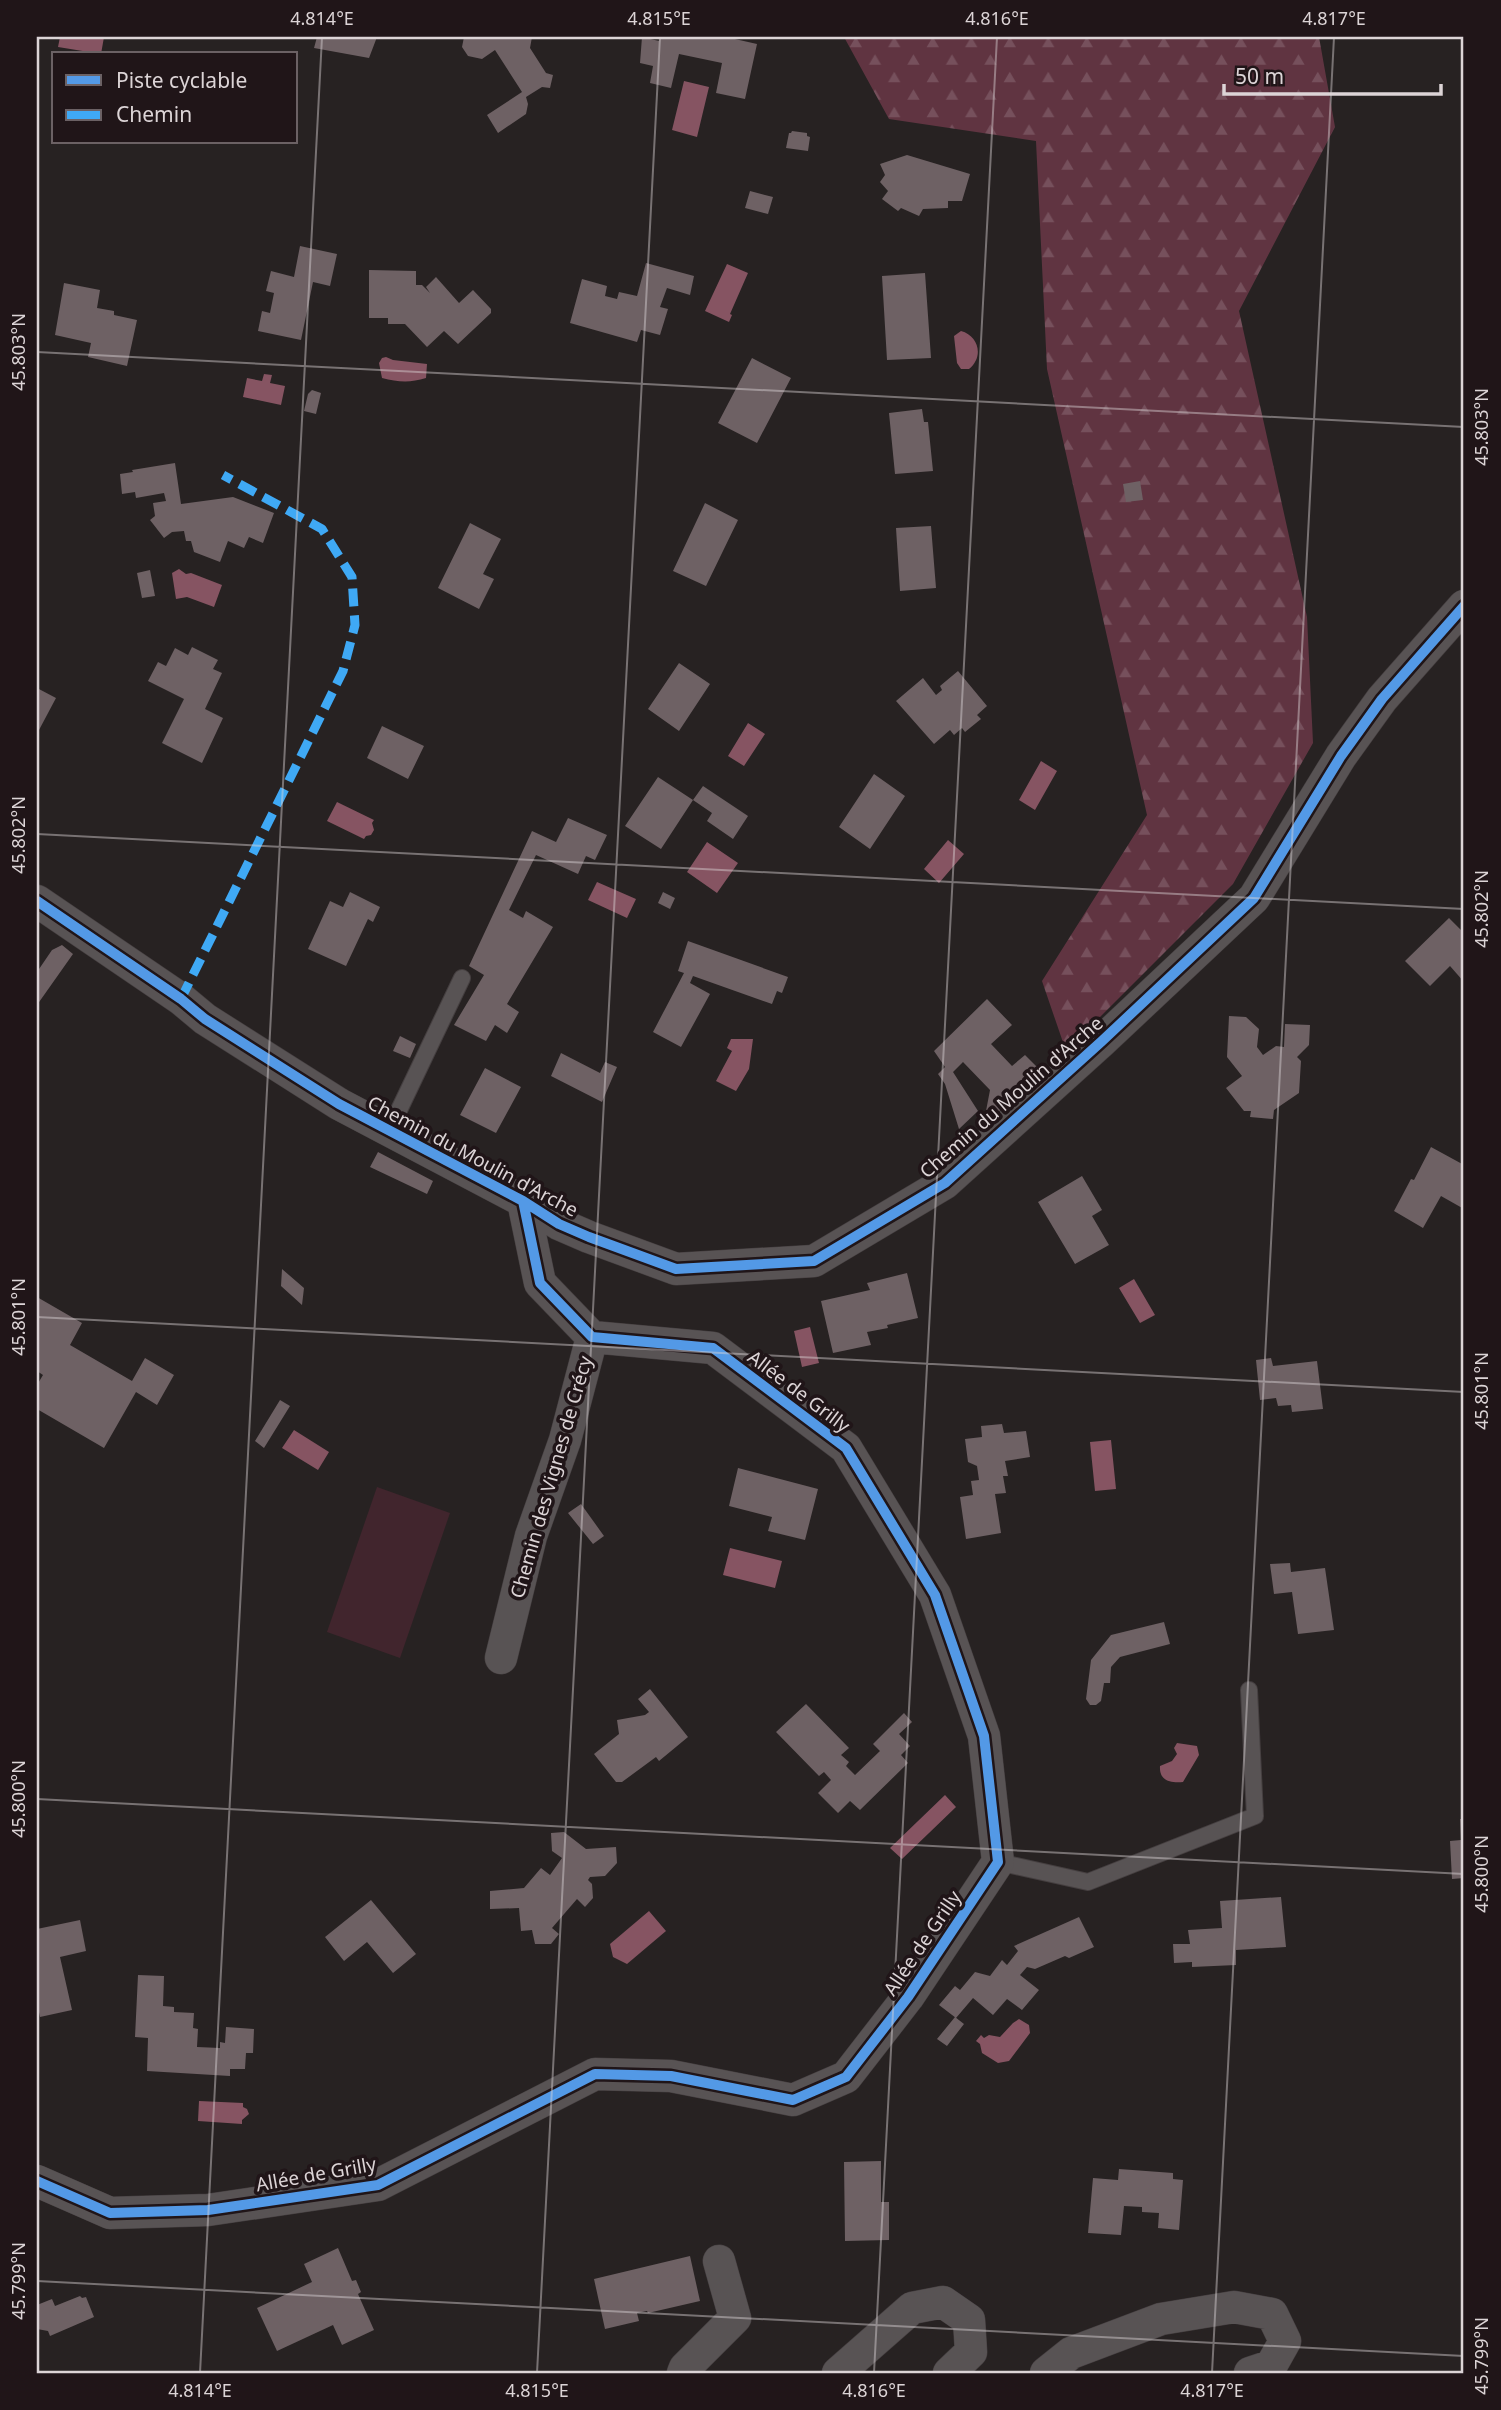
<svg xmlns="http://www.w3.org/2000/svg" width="1501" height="2410" font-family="'Noto Sans',sans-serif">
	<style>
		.grass { fill: #41252d }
		.forest { fill: url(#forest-firs) }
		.water { fill: #865462 }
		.building { fill: #6e6164 }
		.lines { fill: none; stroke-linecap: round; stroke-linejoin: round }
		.service-casing { stroke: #453f40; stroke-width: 18 }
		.minor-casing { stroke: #453f40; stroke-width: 33 }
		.service { stroke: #585354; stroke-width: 16 }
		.minor { stroke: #585354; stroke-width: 32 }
		.quiet { stroke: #3fa9f5; stroke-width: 9; stroke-dasharray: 18 9; stroke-linecap: butt }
		.cycleway-casing { stroke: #201518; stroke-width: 15 }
		.cycleway { stroke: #5399e6; stroke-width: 10 }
		.ticks { fill: none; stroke: #dcd4d6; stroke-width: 2; stroke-opacity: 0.45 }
		.labels { text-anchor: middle; stroke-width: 7; stroke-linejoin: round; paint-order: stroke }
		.street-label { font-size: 19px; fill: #dcd4d6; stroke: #201518 }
		.neatline { fill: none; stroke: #dcd4d6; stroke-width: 2.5 }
		.ticks-label { font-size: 18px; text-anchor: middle; fill: #dcd4d6 }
	</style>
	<defs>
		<pattern id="forest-firs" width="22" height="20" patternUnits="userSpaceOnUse" patternTransform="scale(1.75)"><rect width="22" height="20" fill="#603441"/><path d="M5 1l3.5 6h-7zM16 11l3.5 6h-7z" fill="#76505c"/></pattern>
	</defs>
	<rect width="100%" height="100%" fill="#272222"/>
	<!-- grass -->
	<path class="grass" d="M377 1487 450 1513 400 1658 327 1632Z"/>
	<!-- forest -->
	<path class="forest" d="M844 37H1319L1335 127 1239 311 1307 617 1313 743 1233 884 1066 1051 1042 981 1147 815 1047 369 1036 141 889 119Z"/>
	<!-- water -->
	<path class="water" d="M60 37H104L101 54 58 47Z
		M684 81 709 87 697 137 672 130Z
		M727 264 748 273 730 314 732 315 729 322 705 311Z
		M961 331C979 336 984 357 969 369H961L957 363 954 336Z
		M386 357 393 360 427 364 426 378C410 383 398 382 382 378L379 363 382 358Z
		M264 374 272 375 270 383 285 386 281 405 243 397 247 378 262 381Z
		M179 569 186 574 191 573 222 585 214 607 187 597 176 599 172 573Z
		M748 723 765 734 744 766 728 756Z
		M1041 761 1057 771 1035 810 1019 800Z
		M337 802 374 820 372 823 374 830 371 835 366 836 364 839 327 821Z
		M948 840 964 854 939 883 924 869Z
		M707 842 738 863 717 893 687 872Z
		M597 882 636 899 627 918 588 900Z
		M731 1039H753L749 1069 736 1091 716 1081 732 1051 727 1048Z
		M1134 1279 1155 1315 1140 1323 1119 1288Z
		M810 1327 819 1363 802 1367 794 1331Z
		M294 1430 329 1452 318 1470 282 1448Z
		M1111 1440 1116 1489 1095 1491 1090 1442Z
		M730 1548 782 1561 775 1588 723 1575Z
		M1177 1743 1197 1746 1199 1755 1183 1782C1170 1783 1159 1781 1160 1766L1172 1761 1177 1754 1174 1748Z
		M945 1795 956 1807 902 1859 890 1848Z
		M649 1911 666 1931 627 1964 613 1957 610 1944Z
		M1019 2019 1029 2025 1030 2033 1009 2061 998 2063 982 2053 980 2044 976 2041 981 2035 984 2038 989 2035 1000 2037 1013 2023Z
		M199 2101 243 2103V2107L247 2109 249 2114 242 2120V2124L198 2121Z"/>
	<!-- building -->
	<path class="building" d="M317 37H377L369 58 314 48Z
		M464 37H532L530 48 546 73 553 75 550 88 542 87 526 97 528 104 526 114 498 133 487 115 522 92 495 50 482 59 468 56 462 47Z
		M642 37 659 41 660 37H726L757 44 745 99 716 93 722 63 679 54 671 88 650 83 653 66 640 63Z
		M792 131 807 133V136L810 137 808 151 786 148 789 133H791Z
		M907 155 970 174 962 201H948V208L923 209 919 216 901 208 898 211 882 199 888 191 880 182 885 175 880 164Z
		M750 191 773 197 768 214 745 208Z
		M300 246 337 254 330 286 313 282 301 340 258 331 262 311 270 313 274 293 266 291 271 271 294 277Z
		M646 263 694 276 690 295 667 288 660 307 668 309 660 335 641 330 637 342 570 323 582 279 607 286 605 296 617 299 619 292 637 296Z
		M369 270 416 271V285H422L430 293 426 287 436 277 459 303 473 290 491 309V313L458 344 444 331 427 347 405 324H388V318H369Z
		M925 273 931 358 887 360 882 276Z
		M64 283 100 290 97 308 114 311V315L137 320 127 366 88 357 91 343 55 335Z
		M752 358 791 378 757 443 718 423Z
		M312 390 321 393 316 414 304 411 308 394Z
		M922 409 924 422H928L933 471 895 474 889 413Z
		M175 463 181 504 233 497 274 513 263 543 249 537 244 548 228 541 220 562 194 552 191 541H186L184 531 172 532 164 538 150 520 155 516 153 503 166 501 164 493 136 498 135 492 122 494 120 474 133 472 132 470Z
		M1140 481 1143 500 1126 502 1123 484Z
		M705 503 738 520 706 586 673 571Z
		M470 523 501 539 483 574 494 579 479 609 438 588Z
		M931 526 936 588 900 591 896 528Z
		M150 570 155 596 142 598 137 573Z
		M192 647 218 660 213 669 222 673 205 709 223 718 202 763 162 743 184 699 148 681 158 662 166 666 175 648 188 655Z
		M679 663 710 684 679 731 648 709Z
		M958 671 987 706 977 715 981 719 965 732 962 728 954 735 950 730 934 744 896 701 923 678 936 695 942 690 940 686Z
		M37 688 56 698 39 730 37 729Z
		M382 726 424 746 408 779 367 758Z
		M874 774 905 796 870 849 839 827Z
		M658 777 693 800 661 849 625 826Z
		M703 786 748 816 733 839 707 821 712 813 693 800Z
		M568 818 607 835 595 860 586 856 578 874 536 855 509 910 523 918 526 911 553 927 507 1004 519 1012 507 1033 495 1025 486 1041 454 1025 484 975 469 966 532 831 556 842Z
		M350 892 380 907 373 922 368 919 346 966 308 949 330 901 343 907Z
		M663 892 675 898 670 909 658 903Z
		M1449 918 1464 933V982L1450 966 1430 986 1405 961Z
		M688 941 788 977 782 993 777 991 772 1004 693 976 690 983 710 994 681 1047 653 1032 684 973 678 971Z
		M62 945 73 954 37 1005V972L52 950Z
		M987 999 1012 1025 991 1044 1012 1066 1025 1055 1042 1072 996 1114 986 1111 990 1090 963 1062 953 1072 978 1111 959 1129 945 1084 938 1074 945 1067 934 1051Z
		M1229 1016 1246 1017 1259 1029 1257 1047 1263 1055 1276 1046 1284 1047 1285 1024 1310 1025 1309 1045 1297 1057 1301 1061 1299 1093 1274 1110 1273 1119 1250 1117 1251 1111H1244L1226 1088 1242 1076 1227 1057Z
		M400 1036 416 1044 410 1058 393 1051Z
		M561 1053 600 1073 605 1062 617 1067 602 1102 551 1076Z
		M485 1068 521 1087 496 1133 460 1115Z
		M1431 1147 1464 1165V1209L1441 1196 1423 1228 1394 1211 1411 1179 1414 1180Z
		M378 1152 433 1181 427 1194 370 1167Z
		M1082 1176 1102 1210 1092 1216 1109 1245 1075 1264 1038 1202Z
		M282 1269 304 1288 302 1305 281 1286Z
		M907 1273 918 1318 887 1325 888 1328 867 1332 871 1345 833 1353 821 1301 870 1290 867 1283Z
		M37 1297 82 1323 70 1345 132 1381 145 1358 174 1375 157 1405 136 1392 104 1448 37 1409V1385L43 1375 37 1371Z
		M1271 1358 1273 1366 1317 1361 1323 1409 1292 1412 1291 1405 1278 1406 1276 1398 1260 1400 1256 1360Z
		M280 1400 290 1406 264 1448 255 1441Z
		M1002 1424 1004 1433 1026 1431 1030 1457 1005 1461 1008 1476H1003L1006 1493 995 1494 1001 1533 966 1539 960 1497 973 1495 971 1481 979 1480 977 1466 968 1462 965 1439 982 1437 981 1426Z
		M738 1468 818 1489 805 1540 768 1531 772 1517 729 1506Z
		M581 1504 604 1536 593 1544 568 1513Z
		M1290 1563 1291 1572 1325 1568 1334 1630 1298 1634 1292 1592 1274 1594 1270 1564Z
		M1164 1622 1170 1644 1120 1657 1111 1667 1110 1683H1104L1101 1701 1096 1705H1090L1086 1699 1091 1660 1111 1635Z
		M650 1689 688 1737 659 1761 656 1757 622 1782H616L594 1754 619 1734 617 1720 645 1715 649 1712 638 1699Z
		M806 1704 849 1748 841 1755 849 1762 846 1766 855 1775 880 1751 873 1744 904 1713 912 1722 899 1734 910 1746 901 1755 908 1763 860 1810 850 1801 838 1813 818 1793 831 1780 824 1772 819 1776 776 1732Z
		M1460 1819H1464V1878L1452 1879 1450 1841 1461 1840Z
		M564 1832 586 1849 616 1847 617 1863 605 1876 590 1877 588 1880 592 1884 593 1898 585 1907 577 1899 552 1928 559 1934 551 1944H535L532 1930 521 1931 519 1908 490 1909V1891L524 1888 541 1868 550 1875 562 1858 552 1851 551 1833Z
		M1281 1897 1286 1947 1236 1950V1965L1192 1967V1962L1174 1963 1173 1944H1190L1188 1930 1222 1928 1220 1901Z
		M371 1900 416 1954 393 1973 367 1942 344 1961 325 1937Z
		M1079 1917 1094 1947 1069 1958 1065 1956 1035 1969 1027 1967 1020 1975 1039 1990 1022 2010 1007 1999 993 2015 973 1998 956 2018 939 2005 955 1986 960 1990 975 1972 990 1976 1002 1960 1007 1965 1018 1951 1014 1946Z
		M80 1920 86 1951 60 1957 72 2010 40 2017 37 2002V1929Z
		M138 1975 164 1976 163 2006 174 2007V2012L194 2013 193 2028 198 2029 197 2047 220 2048V2042L225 2043 226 2027 254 2029 253 2053H246L245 2069H230V2076L147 2071 148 2038 135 2037Z
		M955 2017 964 2024 947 2046 937 2039Z
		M881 2161V2202H889V2240L845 2241 844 2162Z
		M1119 2169 1173 2173V2179L1183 2180 1179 2230 1158 2228 1159 2213 1142 2212V2207L1124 2206 1121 2235 1088 2233 1093 2178 1118 2180Z
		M338 2248 352 2281 356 2280 361 2292 358 2294 374 2330 342 2345 333 2325 277 2351 257 2308 312 2282 304 2264Z
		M690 2256 700 2301 648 2313 647 2311 637 2313 639 2321 605 2329 594 2279Z
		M80 2296 82 2298 86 2297 94 2317 50 2336 48 2331 37 2329V2305L52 2299 55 2306Z"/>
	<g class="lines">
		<defs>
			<path id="service" d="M389 1131 462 978
				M998 1862 1088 1882 1255 1816 1249 1690"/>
			<path id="minor" d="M37 901 181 999 205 1019 339 1104 523 1201 559 1224 589 1237 676 1269 814 1261 945 1183 1102 1041 1254 898 1341 756 1382 699 1464 606
				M501 1658 531 1536 565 1440 592 1337
				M37 2181 110 2213 208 2210 378 2185 595 2074 671 2076 793 2100 846 2077 908 1997 998 1862 984 1736 935 1595 846 1448 713 1348 592 1337 540 1283 523 1201
				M683 2373 685 2368 735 2318 719 2261
				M838 2373 912 2308 943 2302 969 2320 971 2352 949 2373
				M1046 2373 1071 2353 1161 2319 1234 2307 1272 2314 1285 2341 1271 2366 1250 2373"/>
		</defs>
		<!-- service casing -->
		<use href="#service" class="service-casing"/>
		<!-- minor casing -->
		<use href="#minor" class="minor-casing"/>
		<!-- service -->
		<use href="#service" class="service"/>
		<!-- minor -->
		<use href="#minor" class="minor"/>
		<!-- quiet -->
		<path class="quiet" d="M181 999 343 671 355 625 352 577 322 529 223 475"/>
		<defs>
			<path id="cycleway" d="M37 901 181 999 205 1019 339 1104 523 1201 559 1224 589 1237 676 1269 814 1261 945 1183 1102 1041 1254 898 1341 756 1382 699 1464 606
				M37 2181 110 2213 208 2210 378 2185 595 2074 671 2076 793 2100 846 2077 908 1997 998 1862 984 1736 935 1595 846 1448 713 1348 592 1337 540 1283 523 1201"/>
		</defs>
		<!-- cycleway casing -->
		<use href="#cycleway" class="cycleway-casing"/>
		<!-- cycleway -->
		<use href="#cycleway" class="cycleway"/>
	</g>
	<!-- ticks -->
	<path class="ticks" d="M37 352 1464 427M37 834 1464 909M37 1317 1464 1392M37 1799 1464 1874M37 2281 1464 2356M200 2373 322 37M537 2373 660 37M874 2373 997 37M1212 2373 1334 37"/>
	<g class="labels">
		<!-- street labels -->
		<g class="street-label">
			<text transform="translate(1011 1097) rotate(-41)" y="7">Chemin du Moulin d'Arche</text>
			<text transform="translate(473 1156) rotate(28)" y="7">Chemin du Moulin d'Arche</text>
			<text transform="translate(799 1391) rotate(37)" y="7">Allée de Grilly</text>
			<text transform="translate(551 1477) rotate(-74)" y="7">Chemin des Vignes de Crécy</text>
			<text transform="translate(922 1943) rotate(-56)" y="7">Allée de Grilly</text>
			<text transform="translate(316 2174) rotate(-10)" y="7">Allée de Grilly</text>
		</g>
	</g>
	<!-- border -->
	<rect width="1501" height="2410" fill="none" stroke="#201518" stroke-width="77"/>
	<!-- legend -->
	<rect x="52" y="52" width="245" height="91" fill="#201518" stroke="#6b6164" stroke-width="2"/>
	<rect x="66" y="75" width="35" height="10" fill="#5399e6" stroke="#6b6164" stroke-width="2"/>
	<text x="116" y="88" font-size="21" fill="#dcd4d6">Piste cyclable</text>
	<rect x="66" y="110" width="35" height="10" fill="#3fa9f5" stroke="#6b6164" stroke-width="2"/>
	<text x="116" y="122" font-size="21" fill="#dcd4d6">Chemin</text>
	<!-- scale -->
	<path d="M1224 84v10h217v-10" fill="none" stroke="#dcd4d6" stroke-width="3.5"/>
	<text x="1235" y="84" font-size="21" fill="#dcd4d6" stroke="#201518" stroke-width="5" paint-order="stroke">50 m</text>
	<rect x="38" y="38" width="1424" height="2334" class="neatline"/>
	<g class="ticks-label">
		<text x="322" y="25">4.814°E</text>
		<text x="659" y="25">4.815°E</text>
		<text x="997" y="25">4.816°E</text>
		<text x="1334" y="25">4.817°E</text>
		<text transform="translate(19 352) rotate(-90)" y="6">45.803°N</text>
		<text transform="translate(1482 427) rotate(-90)" y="6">45.803°N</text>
		<text transform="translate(19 835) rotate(-90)" y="6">45.802°N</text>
		<text transform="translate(1482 909) rotate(-90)" y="6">45.802°N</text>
		<text transform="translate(19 1317) rotate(-90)" y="6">45.801°N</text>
		<text transform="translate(1482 1391) rotate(-90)" y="6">45.801°N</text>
		<text transform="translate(19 1799) rotate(-90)" y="6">45.800°N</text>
		<text transform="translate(1482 1874) rotate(-90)" y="6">45.800°N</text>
		<text transform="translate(19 2281) rotate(-90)" y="6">45.799°N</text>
		<text transform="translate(1482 2356) rotate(-90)" y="6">45.799°N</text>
		<text x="200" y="2397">4.814°E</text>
		<text x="537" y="2397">4.815°E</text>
		<text x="874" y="2397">4.816°E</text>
		<text x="1212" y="2397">4.817°E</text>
	</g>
</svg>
